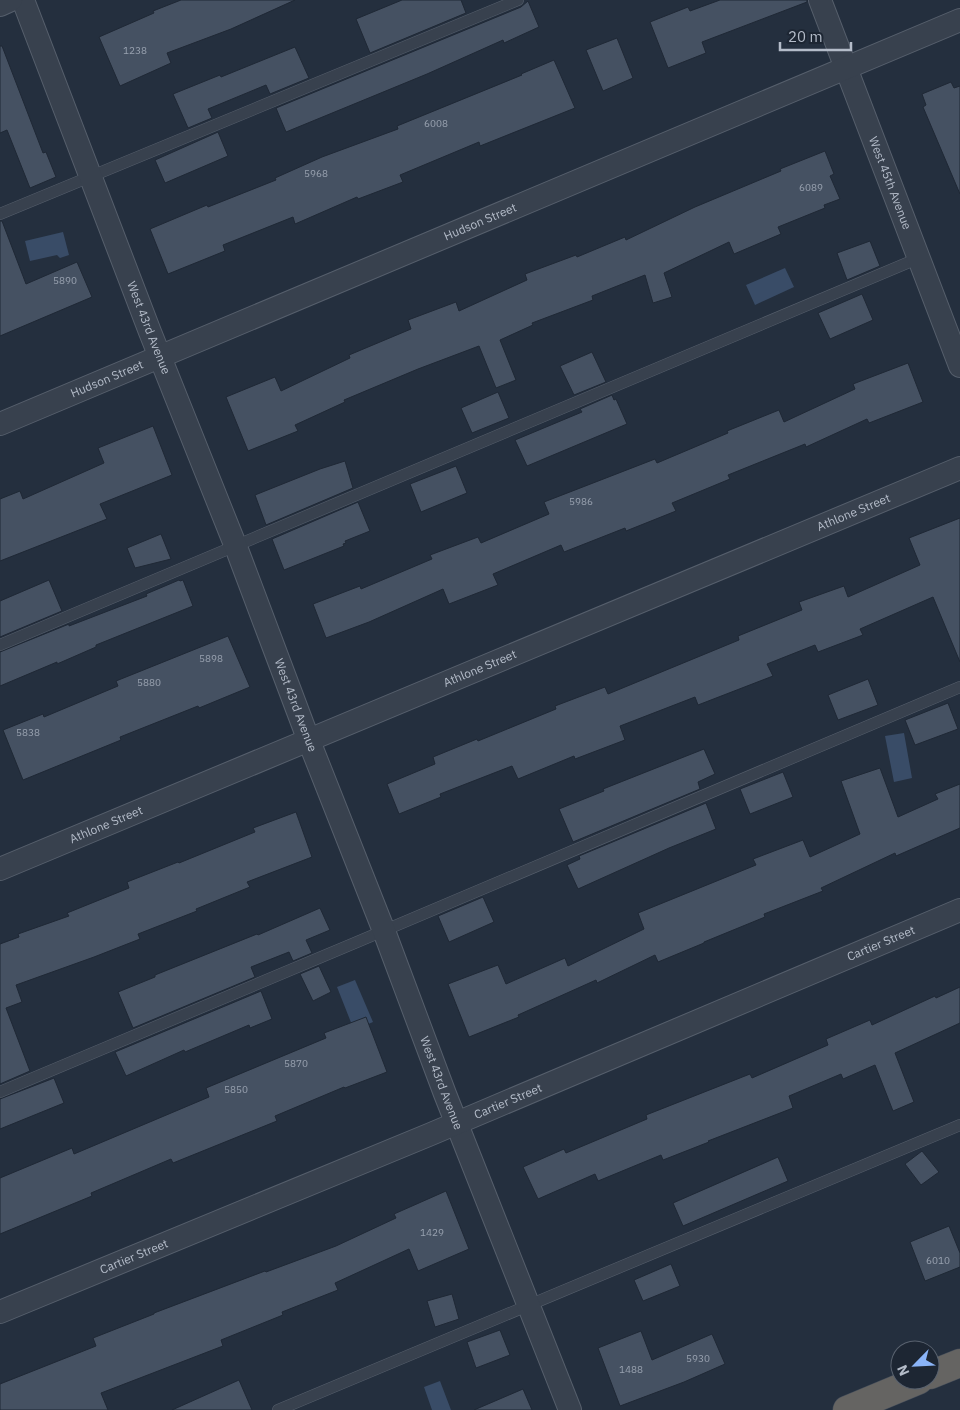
<svg xmlns="http://www.w3.org/2000/svg" width="960" height="1410" font-family="'IBM Plex Sans',sans-serif">
	<style>
		.water { fill: #394c67 }
		.building { fill: #455162; stroke: #1f2835 }
		.lines { fill: none; stroke-linecap: round; stroke-linejoin: round }
		.service-casing { stroke: #565f6c; stroke-width: 12 }
		.minor-casing { stroke: #565f6c; stroke-width: 24 }
		.trunk-casing { stroke: #434c59; stroke-width: 29 }
		.service { stroke: #38414e; stroke-width: 11 }
		.minor { stroke: #38414e; stroke-width: 22 }
		.trunk { stroke: #656462; stroke-width: 28 }
		.labels { text-anchor: middle; stroke-width: 5; stroke-linejoin: round; paint-order: stroke }
		.number-label { font-size: 10px; fill: #98a1af }
		.street-label { font-size: 12px; fill: #b4bcc9; stroke: #1d2633 }
	</style>
	<rect width="100%" height="100%" fill="#242f3e"/>
	<!-- water -->
	<path class="water" d="M63 232 69 255 60 258 57 255 30 261 25 241Z
		M785 268 794 287 755 305 746 285Z
		M904 733 912 778 894 782 885 736Z
		M355 980 373 1022 354 1030 337 987Z
		M440 1381 451 1410H432L424 1387Z"/>
	<!-- building -->
	<path class="building" d="M181 0H295L231 29 167 53 171 63 120 86 99 37 154 13 153 11Z
		M402 0H461L466 13 370 53 356 19Z
		M720 0H807V2L702 42 706 53 668 68 650 22 688 7 690 11Z
		M528 1 539 27 504 43 503 40 427 74 286 132 276 108 521 7Z
		M617 38 633 78 603 91 586 50Z
		M0 46H2L43 153 46 152 56 177 30 188 7 130 0 133Z
		M295 47 309 78 270 94 266 85 208 109 212 118 188 128 173 94 220 75 221 77Z
		M554 60 575 108 480 146 479 142 400 175 403 182 358 199 357 197 295 224 293 217 223 245 225 251 168 274 150 229 207 205 208 207 276 180 275 178 322 157 398 129 397 126 522 75 521 74Z
		M951 82 954 88 960 86V194L923 107 926 105 922 94Z
		M218 132 228 156 165 183 155 160Z
		M825 151 834 174 830 176 840 199 824 205 825 208 778 227 781 234 734 254 729 242 664 273 672 297 653 303 645 275 592 296 593 300 532 323 533 325 500 340 516 380 496 388 479 346 418 369 344 400 345 402 295 425 298 431 248 451 226 397 275 377 281 391 350 358 349 355 411 329 408 320 456 302 459 311 527 280 525 274 576 255 577 257 625 237 626 240 695 207 781 171 780 169Z
		M0 221H2L26 284 77 262 92 297 0 336Z
		M870 241 880 266 847 280 837 253Z
		M862 294 873 320 830 339 818 313Z
		M592 352 606 382 574 395 560 366Z
		M908 363 923 402 869 423 867 419 806 447 805 444 728 475 730 479 672 503 676 511 626 531 625 528 564 552 561 545 493 574 498 585 449 604 443 589 369 622 326 638 313 604 360 586 361 589 432 559 430 555 478 537 481 543 549 514 544 502 655 459 657 463 728 433 727 431 779 410 784 422 855 389 853 384Z
		M498 392 509 418 472 433 461 408Z
		M612 395 614 400 616 399 627 424 527 466 515 440 582 412 580 409Z
		M153 426 172 475 100 504 107 519 0 561V499L20 491 23 499 104 463 98 448Z
		M345 461 353 488 266 525 255 495 320 469Z
		M456 466 467 493 421 512 410 484Z
		M358 502 370 531 345 541 346 543 343 544 344 546 284 570 272 539Z
		M960 518V662L933 597 860 629 863 635 818 652 815 645 767 664 773 676 698 705 695 697 620 726 625 740 575 759 574 756 518 779 512 766 440 794 441 797 399 814 387 784 435 764 433 757 477 739 478 741 556 709 555 706 605 687 608 694 739 640 738 636 802 610 799 602 844 586 848 597 920 565 909 538Z
		M161 534 171 559 135 568 127 548Z
		M49 580 62 611 0 637V601Z
		M179 580 180 581 183 580 193 606 96 645V647L57 664V662L0 686V652L69 624V626L147 596 146 594Z
		M228 636 250 687 199 708 198 706 120 737 121 740 23 780 3 730 43 714 44 717 118 686 116 681Z
		M868 679 878 705 838 720 828 695Z
		M948 703 958 729 915 745 905 720Z
		M704 749 715 774 698 782 700 789 573 842 559 809 604 791 603 789Z
		M880 768 898 817 938 799 935 794 960 784V828L896 856 895 853 821 888 823 891 764 914 765 917 704 942V943L658 962 655 955 597 983 596 980 518 1015 519 1017 469 1037 448 984 498 965 506 984 565 958 568 966 644 929 638 913 756 865 753 859 803 840 810 857 860 834 841 781Z
		M783 772 793 797 750 814 740 789Z
		M706 803 716 829 669 848 578 889 567 865 580 859 579 856Z
		M296 812 312 857 247 882 250 887 196 909 197 911 138 934 140 939 94 957 16 985 22 1002 6 1008 30 1071 0 1084V944L19 937 18 934 69 916 67 913 129 888 127 882 178 862 179 863 255 832 253 828Z
		M483 897 494 922 449 942 438 916Z
		M320 908 330 930 306 940 312 953 293 961 289 952 251 967 255 977 133 1028 118 992 155 977V975L257 934 258 935Z
		M319 966 331 992 313 1001 300 974Z
		M960 987V1023L895 1053 914 1102 893 1111 875 1065 843 1079 841 1074 789 1096 793 1108 708 1141 709 1142 663 1160 661 1155 598 1181 595 1174 538 1199 523 1167 564 1149 566 1153 647 1119 646 1115 750 1074 752 1078 828 1045 826 1039 870 1020 872 1025 935 996 936 998Z
		M261 991 272 1019 250 1028 249 1025 185 1052 184 1050 126 1076 115 1052Z
		M366 1017 387 1072 345 1088 344 1087 275 1116 277 1121 173 1163 171 1159 91 1193 92 1196 0 1234V1178L72 1148 74 1154 209 1097 206 1088 326 1038 324 1033Z
		M54 1078 64 1103 0 1129V1099Z
		M922 1151 939 1172 921 1185 905 1164Z
		M778 1157 788 1181 683 1226 673 1203Z
		M446 1191 469 1249 418 1271 409 1249 335 1283 338 1290 282 1312 283 1315 221 1340 223 1346 101 1393 108 1410H0V1384L96 1346 93 1338 154 1314V1313L265 1271 266 1272 336 1246 396 1218 394 1214Z
		M949 1226 960 1253V1267L925 1281 910 1242Z
		M671 1264 680 1286 643 1301 634 1280Z
		M452 1294 459 1319 435 1327 427 1301Z
		M500 1330 510 1355 476 1368 467 1342Z
		M641 1331 652 1360 712 1334 725 1364 684 1382 620 1406 598 1348Z
		M239 1380 252 1410H172Z
		M523 1389 532 1410H474Z"/>
	<g class="lines">
		<defs>
			<path id="service" d="M0 214 518 0
				M0 645 919 258
				M0 1092 357 942 960 687
				M278 1410 960 1125"/>
			<g id="minor">
				<path id="s1" d="M23 0 150 332 236 547 309 741 384 931 445 1094 570 1410"/>
				<path id="s2" d="M820 0 960 366"/>
				<path d="M0 5 11 0"/>
				<path id="s3" d="M0 424 960 20"/>
				<path id="s4" d="M0 869 960 468"/>
				<path id="s5" d="M0 1312 431 1134 960 910"/>
			</g>
			<path id="trunk" d="M930 1375 960 1363
				M847 1410 919 1380"/>
		</defs>
		<!-- service casing -->
		<use href="#service" class="service-casing"/>
		<!-- minor casing -->
		<use href="#minor" class="minor-casing"/>
		<!-- trunk casing -->
		<use href="#trunk" class="trunk-casing"/>
		<!-- service -->
		<use href="#service" class="service"/>
		<!-- minor -->
		<use href="#minor" class="minor"/>
		<!-- trunk -->
		<use href="#trunk" class="trunk"/>
	</g>
	<g class="labels">
		<!-- number labels -->
		<g class="number-label">
			<text x="135" y="54">1238</text>
			<text x="436" y="127">6008</text>
			<text x="316" y="177">5968</text>
			<text x="811" y="191">6089</text>
			<text x="65" y="284">5890</text>
			<text x="581" y="505">5986</text>
			<text x="211" y="662">5898</text>
			<text x="149" y="686">5880</text>
			<text x="28" y="736">5838</text>
			<text x="296" y="1067">5870</text>
			<text x="236" y="1093">5850</text>
			<text x="432" y="1236">1429</text>
			<text x="938" y="1264">6010</text>
			<text x="698" y="1362">5930</text>
			<text x="631" y="1373">1488</text>
		</g>
		<!-- street labels -->
		<g class="street-label">
			<text dy="4" stroke="none"><textPath href="#s2" startOffset="196">West 45th Avenue</textPath></text>
			<text dy="4" stroke="none"><textPath href="#s3" startOffset="521">Hudson Street</textPath></text>
			<text dy="4" stroke="none"><textPath href="#s1" startOffset="351">West 43rd Avenue</textPath></text>
			<text dy="4" stroke="none"><textPath href="#s3" startOffset="116">Hudson Street</textPath></text>
			<text dy="4" stroke="none"><textPath href="#s4" startOffset="925">Athlone Street</textPath></text>
			<text dy="4" stroke="none"><textPath href="#s4" startOffset="520">Athlone Street</textPath></text>
			<text dy="4" stroke="none"><textPath href="#s1" startOffset="756">West 43rd Avenue</textPath></text>
			<text dy="4" stroke="none"><textPath href="#s4" startOffset="115">Athlone Street</textPath></text>
			<text dy="4" stroke="none"><textPath href="#s5" startOffset="955">Cartier Street</textPath></text>
			<text dy="4" stroke="none"><textPath href="#s1" startOffset="1161">West 43rd Avenue</textPath></text>
			<text dy="4" stroke="none"><textPath href="#s5" startOffset="550">Cartier Street</textPath></text>
			<text dy="4" stroke="none"><textPath href="#s5" startOffset="145">Cartier Street</textPath></text>
		</g>
	</g>
	<!-- north arrow -->
	<g transform="translate(915 1365) rotate(246)"><circle r="24" fill="#1d2633" stroke="#59626f"/>
	<path d="M0-4L9 19L0 12L-9 19Z" fill="#8ab4f8"/>
	<text y="-8" font-size="14" font-weight="bold" text-anchor="middle" fill="#b4bcc9">N</text>
	</g>
	<!-- scale -->
	<path d="M780 42v8h71v-8" fill="none" stroke="#b4bcc9" stroke-width="2.5"/>
	<text x="788" y="42" font-size="15" fill="#b4bcc9" stroke="#1d2633" stroke-width="4" paint-order="stroke">20 m</text>
</svg>
